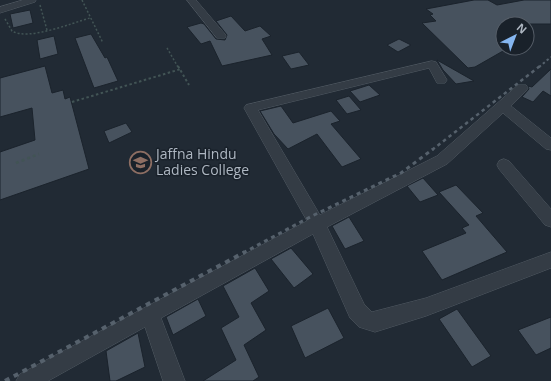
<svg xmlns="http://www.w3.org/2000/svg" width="551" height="381" font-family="'Open Sans',sans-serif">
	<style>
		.building { fill: #47525e; stroke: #1b232c }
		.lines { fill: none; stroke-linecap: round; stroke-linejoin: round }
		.street-casing { stroke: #515a63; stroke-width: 1 }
		.path-far2 { stroke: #425455; stroke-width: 1.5; stroke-dasharray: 2 2; stroke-linecap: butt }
		.path-far1 { stroke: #425455; stroke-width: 2; stroke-dasharray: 2.5 2.5; stroke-linecap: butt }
		.path { stroke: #425455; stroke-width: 2.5; stroke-dasharray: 3 3; stroke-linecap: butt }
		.street { fill: #343c45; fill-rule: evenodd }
		.rail-far3 { stroke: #56616c; stroke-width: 2; stroke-dasharray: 2.5 2.5; stroke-linecap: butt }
		.rail-far2 { stroke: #56616c; stroke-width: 2.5; stroke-dasharray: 3.5 3.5; stroke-linecap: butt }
		.rail-far1 { stroke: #56616c; stroke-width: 3; stroke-dasharray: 4 4; stroke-linecap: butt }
		.rail { stroke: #56616c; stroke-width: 4; stroke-dasharray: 5 5; stroke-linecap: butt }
		.labels { text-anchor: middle; stroke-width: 3; stroke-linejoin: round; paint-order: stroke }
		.poi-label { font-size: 14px; fill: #aeb7c2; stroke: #19212a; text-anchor: start }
	</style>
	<rect width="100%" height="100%" fill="#212a34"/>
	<!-- building -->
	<path class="building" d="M474 0H488L497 5 524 0H551V24H503V51L475 67 468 68 422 23 436 21 430 15 433 14 426 9Z
		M30 10 33 23 13 28 10 14Z
		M231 16 245 31 260 26 271 36 262 39 272 55 222 66 210 41 201 44 187 27 201 23 204 24 216 39 225 40 227 35 216 21Z
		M91 34 105 58 107 57 118 81 94 88 75 38Z
		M54 36 58 54 40 59 37 40Z
		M399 39 411 45 398 52 387 45Z
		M299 52 309 65 291 69 282 56Z
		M437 60 474 81 456 84 443 70Z
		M45 66 52 93 63 90 65 99 70 97 89 169 0 200V152L35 140 32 108 0 117V78Z
		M551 69V96L543 91 533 102 522 97 529 89 528 86 532 87Z
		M369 85 380 95 360 102 350 91Z
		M349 96 361 110 347 114 336 100Z
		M281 106 293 123 331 111 340 121 331 124 361 159 342 167 317 134 288 149 274 134 260 111Z
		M126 123 132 132 109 143 104 131Z
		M423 178 438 195 420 202 407 186Z
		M456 185 483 213 476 216 507 252 442 280 422 251 466 233 462 228 469 225 439 192Z
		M349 217 364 241 345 249 332 226Z
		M291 248 313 274 294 288 271 259Z
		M255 268 269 291 251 303 266 330 244 345 259 377 253 381H203L236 360 221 328 239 317 223 286Z
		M198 299 206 316 173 335 166 317Z
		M328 308 344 338 305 358 291 326Z
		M457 309 491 356 472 367 439 319Z
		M551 317V348L536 355 518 330Z
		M138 333 145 367 116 381H110L106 351Z"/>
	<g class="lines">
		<defs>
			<path id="street" d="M23 0H36L35 2 0 13V7Z
				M187 0H196L225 34 226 36 225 38H217Z
				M432 61 436 62 447 80 445 83H437L429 68 258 110 320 215 437 156 518 85H526L528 88 526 91 511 106 551 138V150L546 149 503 113 447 164 327 227 364 304 372 312 426 298 551 252V268L426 316 375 332 359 327 350 318 313 234 161 318 185 381H163L145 327 48 381H16L20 374 307 221 244 108 246 105Z
				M504 159 509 161 551 209V227L545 225 499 169 497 165 499 161Z"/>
		</defs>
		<!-- street casing -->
		<use href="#street" class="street-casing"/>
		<!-- path-far2 -->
		<path class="path-far2" d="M82 0 103 43
			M40 5 47 30
			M5 19 12 31C28 41 72 23 90 18
			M167 48 178 67"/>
		<!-- path-far1 -->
		<path class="path-far1" d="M178 66 189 85
			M72 102 181 69"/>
		<!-- path -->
		<path class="path" d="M16 163 39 154"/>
		<!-- street -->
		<use href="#street" class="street"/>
		<!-- rail-far3 -->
		<path class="rail-far3" d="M539 67 551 57"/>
		<!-- rail-far2 -->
		<path class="rail-far2" d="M432 150 540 66"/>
		<!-- rail-far1 -->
		<path class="rail-far1" d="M243 253 312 216 401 173 433 149"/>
		<!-- rail -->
		<path class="rail" d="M5 381 245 252"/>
	</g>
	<!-- icons -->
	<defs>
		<symbol id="school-ring" viewBox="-11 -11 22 22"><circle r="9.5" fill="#19212a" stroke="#8d6e63" stroke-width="1.5"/><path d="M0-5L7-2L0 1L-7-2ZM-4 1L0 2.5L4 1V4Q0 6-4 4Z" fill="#8d6e63"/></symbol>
	</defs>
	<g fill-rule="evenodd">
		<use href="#school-ring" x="128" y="150" width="25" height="25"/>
	</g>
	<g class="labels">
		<!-- poi labels -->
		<g class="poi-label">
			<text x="156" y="159">Jaffna Hindu<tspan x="156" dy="16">Ladies College</tspan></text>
		</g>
	</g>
	<!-- north arrow -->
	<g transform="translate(515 36) rotate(42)"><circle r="19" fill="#19212a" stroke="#555d67"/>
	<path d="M0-3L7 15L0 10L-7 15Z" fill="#85b6f0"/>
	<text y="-6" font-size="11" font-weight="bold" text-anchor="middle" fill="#aeb7c2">N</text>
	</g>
</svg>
